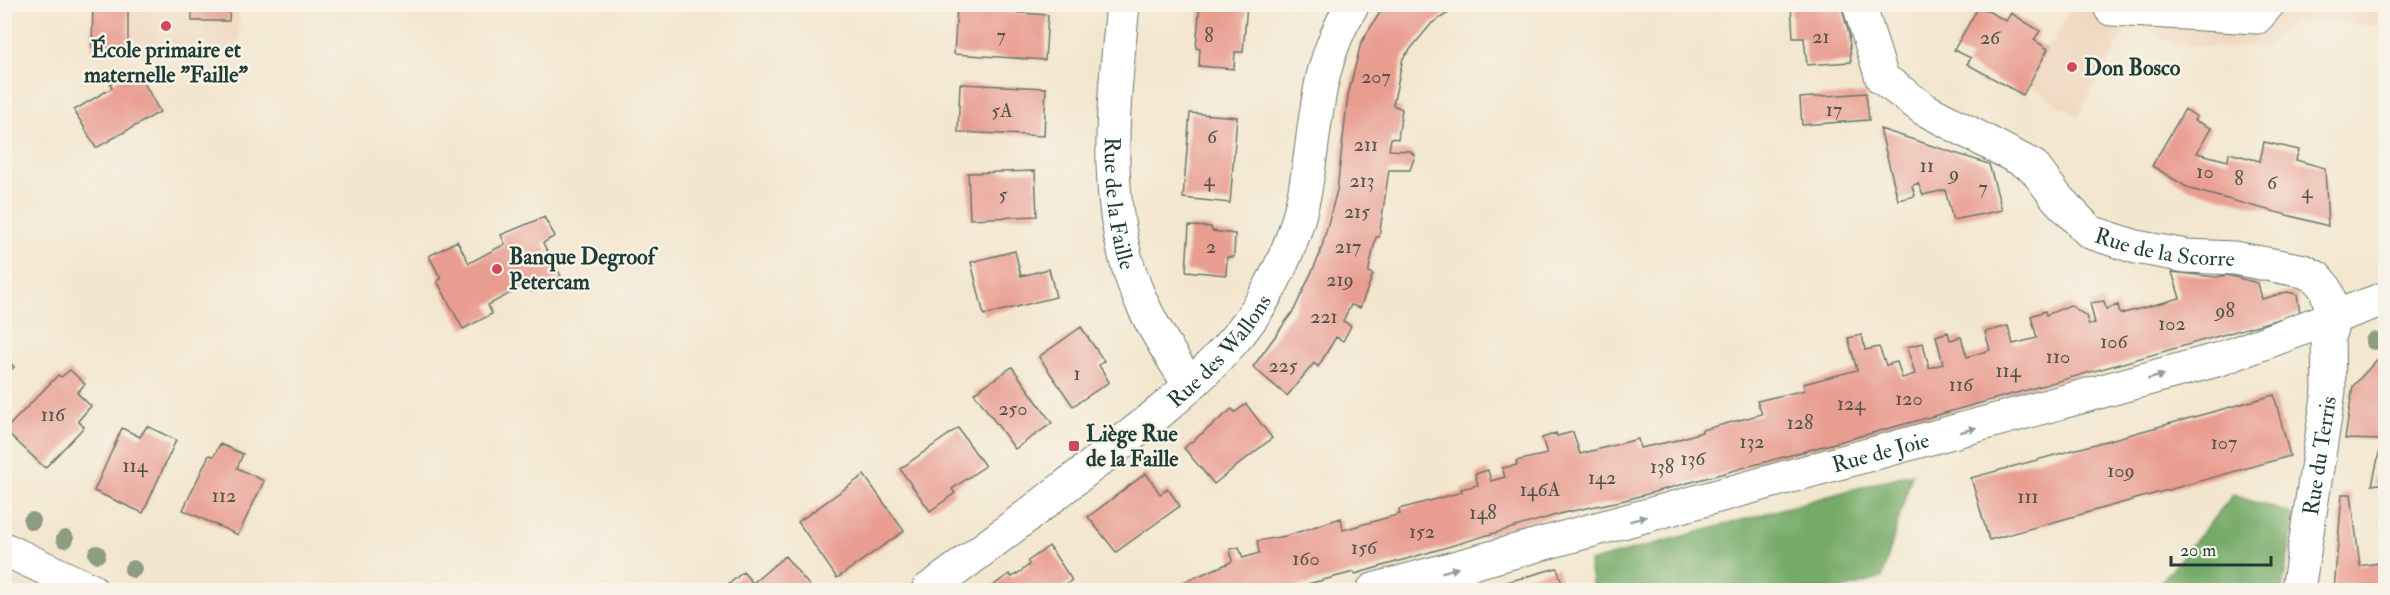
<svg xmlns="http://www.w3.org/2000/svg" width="2390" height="595" font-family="'IM FELL Double Pica',serif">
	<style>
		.built { fill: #f0d5bc }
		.forest { fill: #75aa67; stroke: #4a744e; stroke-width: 1.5 }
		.building { fill: #e99c90 }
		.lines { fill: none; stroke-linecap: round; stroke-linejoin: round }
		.minor-casing { stroke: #69786a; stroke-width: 35 }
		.minor { stroke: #fff; stroke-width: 33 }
		.tree { fill: #8e9c82 }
		.oneway { fill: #8f9e9a }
		.poi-dot { fill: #d1495b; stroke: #f7f3e8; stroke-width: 2 }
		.labels { text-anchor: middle; stroke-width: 5; stroke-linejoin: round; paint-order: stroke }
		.number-label { font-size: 20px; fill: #52554b }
		.poi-label { font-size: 22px; font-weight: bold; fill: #1f3d34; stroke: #f7f3e8; text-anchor: start }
		.street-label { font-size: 22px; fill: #1f3d34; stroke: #f7f3e8 }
	</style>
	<rect width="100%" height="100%" fill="#f7f3e8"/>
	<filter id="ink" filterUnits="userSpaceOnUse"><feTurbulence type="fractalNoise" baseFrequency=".0167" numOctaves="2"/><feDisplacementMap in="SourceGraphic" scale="12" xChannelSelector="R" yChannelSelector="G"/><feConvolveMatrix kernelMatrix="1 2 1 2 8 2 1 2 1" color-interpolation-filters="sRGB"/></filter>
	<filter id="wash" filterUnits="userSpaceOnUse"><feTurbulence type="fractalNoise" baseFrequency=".008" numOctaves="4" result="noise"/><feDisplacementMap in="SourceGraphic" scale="24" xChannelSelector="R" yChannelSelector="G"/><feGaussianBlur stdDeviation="1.35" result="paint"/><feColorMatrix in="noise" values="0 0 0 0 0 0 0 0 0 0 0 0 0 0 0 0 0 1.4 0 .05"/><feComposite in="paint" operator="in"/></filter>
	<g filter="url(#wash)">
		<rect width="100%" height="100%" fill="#f3e6ce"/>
		<!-- built -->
		<path class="built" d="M93 5H239V54L92 52Z
			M2073 5H2385V26L2291 22 2267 47 2176 46 2130 21 2078 117 2029 85Z"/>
		<!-- forest -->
		<path class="forest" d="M1912 473 1882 578 1839 590H1593L1589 562Z
			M2233 495 2295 515 2282 590H2154Z"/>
		<g id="blocks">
			<!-- building -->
			<path class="building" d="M93 4H128V47H92Z
				M192 4H230L229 21H192Z
				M1200 4H1247L1243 52H1235L1234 69 1199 66 1200 49 1196 48Z
				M1389 4H1463L1432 23 1403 58 1393 105 1402 109 1398 139 1391 138 1389 150 1410 151 1415 156 1410 170H1389L1379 237H1376L1369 269V272L1373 274 1360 308 1351 305 1343 321 1351 326 1343 341 1336 337 1318 367 1314 363 1287 396 1253 367 1294 310 1320 254 1337 190 1348 95 1361 43 1379 14Z
				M1791 4H1841L1849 34 1851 62 1807 65 1804 38H1793Z
				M1979 6 2006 21 2011 13 2040 31 2034 40 2048 49 2023 95 1967 64 1971 58 1954 50Z
				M957 8 1048 15 1045 60 954 54Z
				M137 70 160 112 96 148 74 110 112 88 110 84Z
				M960 84 1046 88 1044 136 958 132Z
				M1866 93 1869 120 1802 125 1800 98Z
				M2185 109 2197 117 2194 120 2211 128 2197 153 2228 161 2229 153 2260 161 2264 142 2299 150 2296 160 2325 168 2328 226 2190 189 2152 166Z
				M1190 113 1237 117 1230 203 1183 198Z
				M1880 129 1989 164 2002 210 1953 220 1945 190 1923 195 1918 183 1912 186 1915 196 1898 200Z
				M1035 171 1037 216 970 219 968 173Z
				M544 217 555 236 543 243 561 276 532 292 526 285 488 305 492 314 463 329 437 281 441 279 429 256 457 241 469 263 505 244 501 235Z
				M1189 226 1211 227 1212 231 1235 234 1234 257H1227L1226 275 1186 271Z
				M1015 251 1021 276 1049 269 1056 297 984 315 971 262Z
				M2172 272 2216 277 2227 275 2258 283 2262 299 2287 292 2297 294 2300 313 1927 418 1625 500 1563 513 1355 574 1354 572 1285 590H1174L1172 587 1229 563 1232 561 1230 549 1239 547 1243 558 1259 553 1257 541 1286 536 1341 518 1343 530 1400 514 1399 509 1462 492 1461 489 1478 485 1475 474 1488 470 1491 481 1505 477 1502 468 1517 465 1516 461 1547 454 1542 438 1556 433 1557 436 1573 432 1580 454 1638 439 1640 448 1673 441 1702 432V430L1762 414 1757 401 1805 390 1803 384 1857 370 1848 338 1862 335 1865 350 1879 347 1886 365 1897 362 1902 378 1915 374 1907 347 1923 343 1929 368 1943 364 1936 336 1948 332 1950 340 1961 337 1967 357 1990 350 1985 332 2008 326 2013 344 2037 338 2031 316 2045 311 2046 315 2070 305 2086 316 2089 325 2095 323 2090 303 2104 301 2106 309 2118 305 2120 314 2180 298Z
				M1081 327 1104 361 1099 365 1109 382 1073 406 1039 357Z
				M2385 351V483L2372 485 2382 440 2345 439 2353 386Z
				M4 356 14 367 4 376Z
				M1012 367 1052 423 1015 449 974 393Z
				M70 370 85 384 77 393 91 406 78 421 84 427 45 468 5 430 58 375 61 377Z
				M2274 395 2290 456 1989 540 1971 478Z
				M1246 404 1272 438 1214 484 1184 448 1232 409 1235 412Z
				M147 426 176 440 143 513 94 491 122 428 140 437Z
				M958 428 985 466 952 489 955 493 930 511 900 469Z
				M220 444 243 454 237 468 264 481 238 535 183 510 209 455 214 456Z
				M1146 473 1160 494 1168 489 1180 506 1116 552 1088 517Z
				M864 475 904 531 837 578 798 522Z
				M2342 494H2351L2360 566 2385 562V590H2334Z
				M1049 546 1072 580 1058 590H987L1009 574 1012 577 1020 572 1029 565 1028 561Z
				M785 556 813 590H722L743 572 753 583Z
				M1557 568 1564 590H1478Z"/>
		</g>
	</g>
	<g filter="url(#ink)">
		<use href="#blocks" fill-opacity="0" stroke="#69786a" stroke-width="1.5"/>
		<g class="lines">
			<defs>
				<g id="minor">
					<path id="s1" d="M1123 4C1114 102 1099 209 1141 301 1154 330 1172 358 1189 384"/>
					<path id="s2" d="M1859 4 1882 78 1924 109 2033 166 2057 198 2090 232 2136 247 2186 256 2234 258 2304 271 2317 278 2326 289 2334 318"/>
					<path d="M2111 9 2257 17 2268 4"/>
					<path d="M4 549 91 590"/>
					<path id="s3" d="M928 590C984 550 1039 507 1094 464 1142 427 1193 388 1233 341 1257 314 1277 277 1290 244 1322 162 1303 83 1353 4"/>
					<path id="s4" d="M1373 590 2220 359 2386 298"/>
					<path id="s5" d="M2298 590 2329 391 2328 338 2334 318"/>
				</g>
			</defs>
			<!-- minor casing -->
			<use href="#minor" class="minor-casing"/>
			<!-- minor -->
			<use href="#minor" class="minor"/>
		</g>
		<!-- trees -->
		<g class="tree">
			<circle cx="2374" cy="341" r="9"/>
			<circle cx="32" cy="521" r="9"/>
			<circle cx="65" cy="539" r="9"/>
			<circle cx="97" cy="554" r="9"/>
			<circle cx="133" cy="569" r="9"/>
		</g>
		<!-- one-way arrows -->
		<defs><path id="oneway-solid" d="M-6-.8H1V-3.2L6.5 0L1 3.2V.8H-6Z" transform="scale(1.5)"/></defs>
		<g class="oneway">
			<use href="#oneway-solid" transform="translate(2156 377) rotate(-16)"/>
			<use href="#oneway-solid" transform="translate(1968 430) rotate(-16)"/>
			<use href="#oneway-solid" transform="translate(1638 519) rotate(-15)"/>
			<use href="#oneway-solid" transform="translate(1450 570) rotate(-15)"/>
		</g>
	</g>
	<!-- markers -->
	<g class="poi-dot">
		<circle cx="166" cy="26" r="6"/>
		<circle cx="2072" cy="67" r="6"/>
		<circle cx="497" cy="269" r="6"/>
		<rect x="1068" y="440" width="12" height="12" rx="3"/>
	</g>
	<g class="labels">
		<!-- number labels -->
		<g class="number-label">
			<text x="1001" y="42">7</text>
			<text x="1209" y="42">8</text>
			<text x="1821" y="43">21</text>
			<text x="1990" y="44">26</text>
			<text x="1376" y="83">207</text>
			<text x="1834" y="116">17</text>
			<text x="1002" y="117">5A</text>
			<text x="1212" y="143">6</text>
			<text x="1366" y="151">211</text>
			<text x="1927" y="172">11</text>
			<text x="2205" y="178">10</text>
			<text x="1954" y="180">9</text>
			<text x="2239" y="185">8</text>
			<text x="1209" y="186">4</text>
			<text x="1362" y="187">213</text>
			<text x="2272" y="189">6</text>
			<text x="1983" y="194">7</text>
			<text x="2307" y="198">4</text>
			<text x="1003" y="201">5</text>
			<text x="1357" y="218">215</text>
			<text x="1211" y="253">2</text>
			<text x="1348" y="253">217</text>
			<text x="1340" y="286">219</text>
			<text x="2225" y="317">98</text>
			<text x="1324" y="323">221</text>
			<text x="2172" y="330">102</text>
			<text x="2114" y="348">106</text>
			<text x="2058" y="363">110</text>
			<text x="1283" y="372">225</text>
			<text x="2008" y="377">114</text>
			<text x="1077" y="380">1</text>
			<text x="1961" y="391">116</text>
			<text x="1909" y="405">120</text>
			<text x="1851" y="410">124</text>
			<text x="1013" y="415">250</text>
			<text x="53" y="421">116</text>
			<text x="1800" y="429">128</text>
			<text x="1752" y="448">132</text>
			<text x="2224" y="449">107</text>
			<text x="1693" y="465">136</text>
			<text x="135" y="472">114</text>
			<text x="1662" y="473">138</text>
			<text x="2121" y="477">109</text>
			<text x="1602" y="484">142</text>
			<text x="1540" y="496">146A</text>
			<text x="224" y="502">112</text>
			<text x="2028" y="503">111</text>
			<text x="1483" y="519">148</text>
			<text x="1422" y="538">152</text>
			<text x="1364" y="554">156</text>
			<text x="1306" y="565">160</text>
		</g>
		<!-- poi labels -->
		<g class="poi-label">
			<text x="166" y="57" text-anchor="middle">École primaire et<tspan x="166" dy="25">maternelle "Faille"</tspan></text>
			<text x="2084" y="75">Don Bosco</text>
			<text x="509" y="264">Banque Degroof<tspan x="509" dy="25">Petercam</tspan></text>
			<text x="1086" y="441">Liège Rue<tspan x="1086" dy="25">de la Faille</tspan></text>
		</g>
		<!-- street labels -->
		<g class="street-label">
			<text dy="8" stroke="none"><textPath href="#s1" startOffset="200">Rue de la Faille</textPath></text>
			<text dy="8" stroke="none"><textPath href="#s2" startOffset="417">Rue de la Scorre</textPath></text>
			<text dy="8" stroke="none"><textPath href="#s3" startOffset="378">Rue des Wallons</textPath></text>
			<text dy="8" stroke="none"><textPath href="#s4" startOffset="526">Rue de Joie</textPath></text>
			<text dy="8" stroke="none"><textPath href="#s5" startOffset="136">Rue du Terris</textPath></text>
		</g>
	</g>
	<!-- margin -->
	<rect width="2390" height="595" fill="none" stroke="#f7f3e8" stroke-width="24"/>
	<!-- scale -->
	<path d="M2171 556v9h100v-9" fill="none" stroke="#1f3d34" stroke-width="3"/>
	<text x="2180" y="556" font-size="18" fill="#1f3d34" stroke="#f7f3e8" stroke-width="4.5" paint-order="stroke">20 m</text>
</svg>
